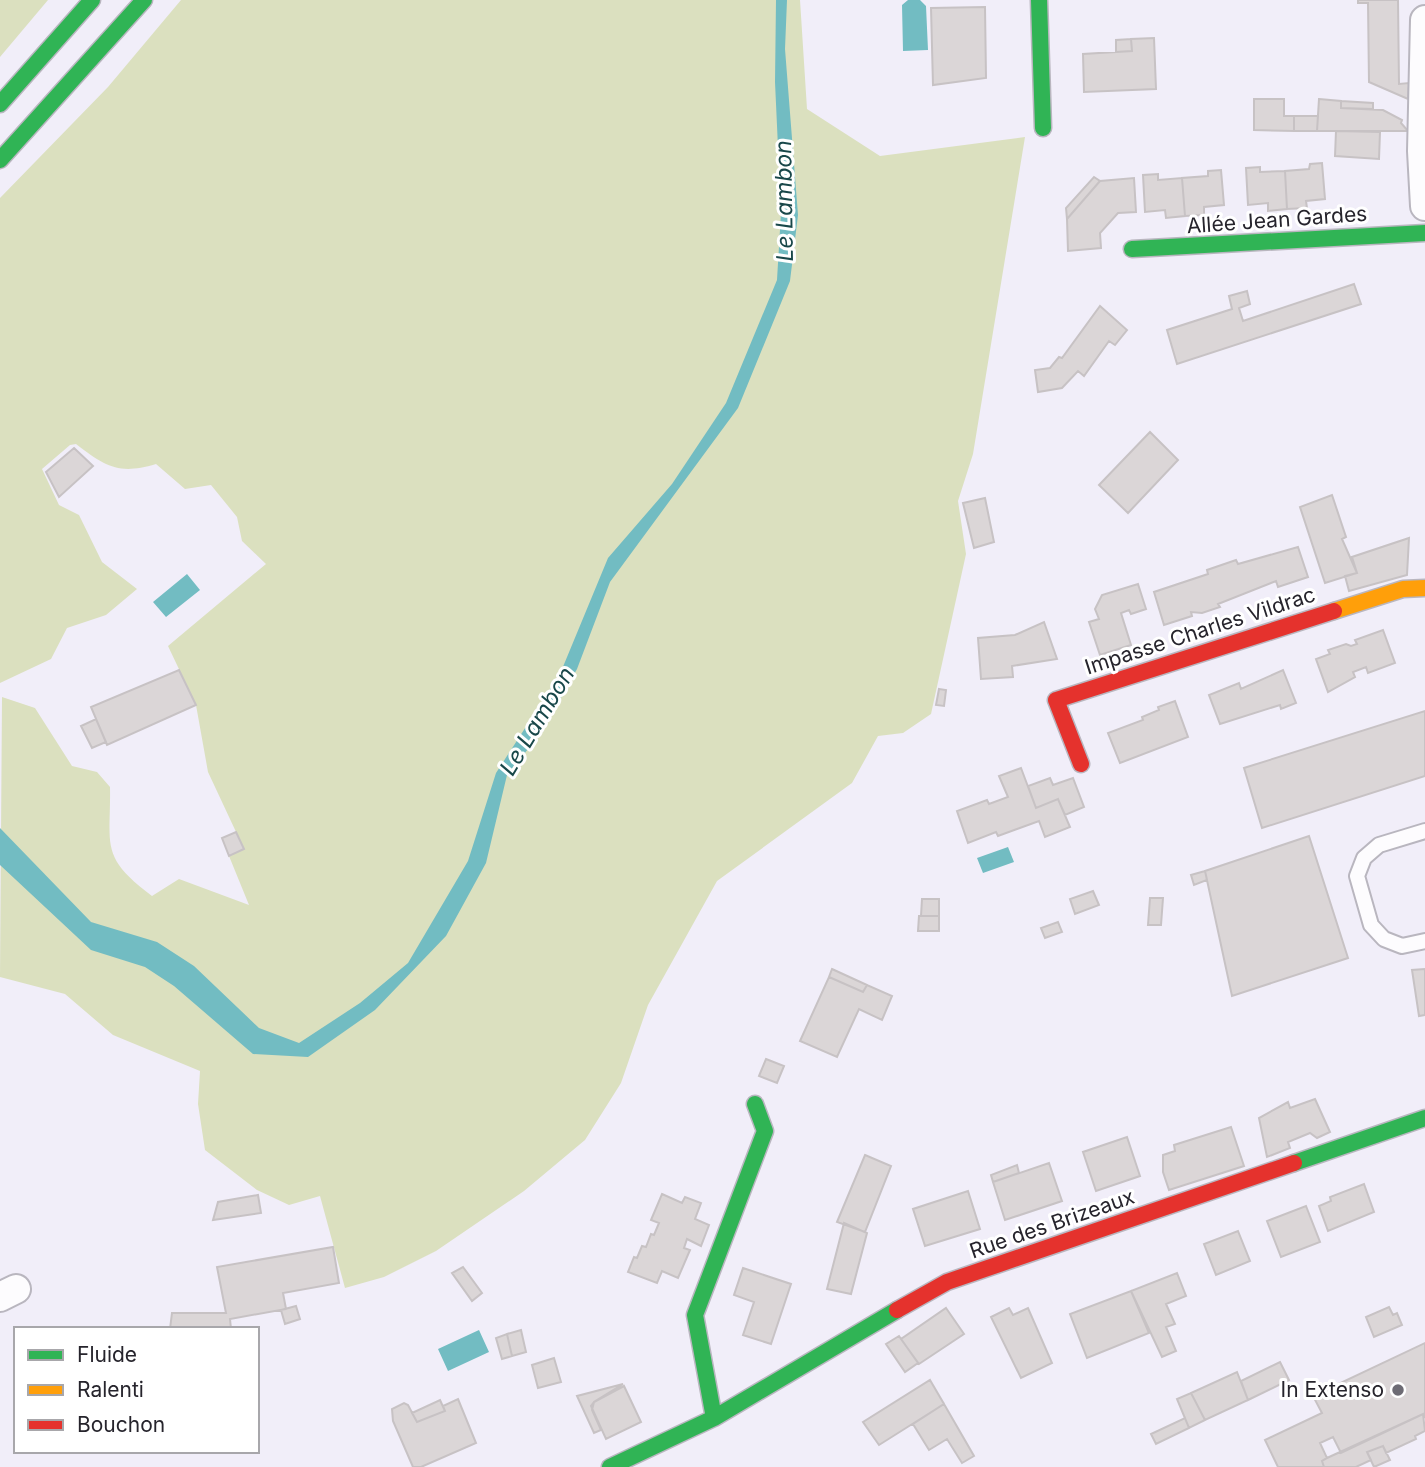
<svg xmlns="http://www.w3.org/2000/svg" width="1425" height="1467" font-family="Inter,sans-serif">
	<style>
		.green { fill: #dbe0bf }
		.water { fill: #72bcc2 }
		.building { fill: #dbd6d7; stroke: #c7c2c4; stroke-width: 2 }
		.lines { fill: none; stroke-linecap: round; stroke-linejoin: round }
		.lane-casing { stroke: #b9b6bf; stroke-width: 18 }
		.street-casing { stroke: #b9b6bf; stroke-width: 32 }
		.fast-casing { stroke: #b9b6bf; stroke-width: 19 }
		.slow-casing { stroke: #b9b6bf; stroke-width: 19 }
		.jam-casing { stroke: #b9b6bf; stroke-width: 19 }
		.lane { stroke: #fdfcfe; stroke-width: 14 }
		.street { stroke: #fdfcfe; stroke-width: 28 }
		.fast { stroke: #30b455; stroke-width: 16 }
		.slow { stroke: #ff9f0a; stroke-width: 16 }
		.jam { stroke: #e5322d; stroke-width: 16 }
		.poi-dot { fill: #6d6b74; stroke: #fff; stroke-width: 2.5 }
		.labels { text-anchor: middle; stroke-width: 6; stroke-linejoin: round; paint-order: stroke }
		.street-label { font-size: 21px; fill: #26242c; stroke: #fff }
		.poi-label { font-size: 21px; fill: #26242c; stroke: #fff; text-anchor: end }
		.water-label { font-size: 23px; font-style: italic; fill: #184749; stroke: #fff }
	</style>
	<rect width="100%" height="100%" fill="#f1eef9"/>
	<!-- green -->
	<path class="green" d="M0 0H48L0 57Z
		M181 0H800L807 109 880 156 1025 137 973 454 958 501 966 554 931 714 903 733 878 736 852 783 717 881 648 1005 621 1083 585 1140 524 1191 436 1251 384 1277 345 1288 320 1196 289 1205 257 1190 205 1150 198 1104 200 1071 113 1035 65 994 0 977 2 697 35 708 72 766 97 772 110 787C111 846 99 856 152 896L179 879 249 905 229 856 244 849 208 772 196 705 168 646 266 564 242 541 237 517 211 485 185 489 156 464C119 475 106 467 76 444L70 445 42 469 59 505 79 515 102 562 137 589 106 615 67 628 51 659 0 683V198L108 87Z"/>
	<!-- water -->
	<path class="water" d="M776 0H787L785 49 798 215 790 281 738 408 610 582 577 669 541 733 507 775 486 863 446 936 375 1010 308 1057 253 1054 174 986 145 967 91 950 0 865V828L91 922 157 942 194 966 259 1028 299 1043 360 1003 408 963 468 861 496 773 560 674 608 558 672 484 726 403 777 280 781 213 775 82Z
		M908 0H920L926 6 928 50 903 51 902 5Z
		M187 574 200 590 166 617 153 602Z
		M1008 847 1014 862 983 873 977 858Z
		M479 1330 489 1352 448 1371 438 1349Z"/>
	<!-- building -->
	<path class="building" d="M1358 0H1398L1399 84 1409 83 1408 99 1369 82 1368 3H1358Z
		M985 7 986 78 933 85 931 8Z
		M1154 38 1156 89 1084 92 1083 54 1132 51 1131 39Z
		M1131 39 1132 51 1116 52V40Z
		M1254 99H1284V116H1294V131L1254 130Z
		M1319 99 1341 101V108L1383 110 1402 120 1401 123 1408 131H1317Z
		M1341 101 1373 103V109L1341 108Z
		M1294 116H1318L1317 131H1294Z
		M1336 131 1380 132 1379 159 1335 156Z
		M1322 163 1325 199 1306 201 1307 208 1287 209 1285 171 1309 169 1310 164Z
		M1260 167V172L1285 171 1287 209 1268 211V203L1248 205 1246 168Z
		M1221 170 1224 205 1204 207V215L1185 216 1182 178 1208 176V171Z
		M1158 174V180L1182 178 1185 216 1166 218 1165 210 1145 212 1143 175Z
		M1094 177 1100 181 1067 219 1066 208Z
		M1134 178 1136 212 1118 213 1100 233 1101 248 1068 251 1067 219 1100 181Z
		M1354 284 1361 304 1177 364 1167 330 1232 309 1229 296 1247 291 1250 304 1239 308 1243 321Z
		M1100 306 1127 330 1115 345 1109 341 1084 376 1078 371 1062 388 1038 392 1035 370 1050 368 1059 357 1062 358Z
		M1150 432 1178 460 1128 513 1099 485Z
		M74 448 93 466 59 497 46 472Z
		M1332 495 1346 537 1342 539 1357 573 1325 583 1300 507Z
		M985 498 994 542 974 548 963 503Z
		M1409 538 1407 575 1349 591 1345 576 1357 573 1352 557Z
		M1298 547 1308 577 1278 587 1276 581 1218 604 1220 607 1202 613 1191 612 1192 616 1164 625 1154 592 1208 574 1207 570 1236 560 1238 564Z
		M1138 584 1146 609 1131 614 1129 610 1121 613 1131 645 1100 655 1089 622 1099 619 1095 609 1102 595Z
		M1044 622 1057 659 1012 666 1013 677 981 679 978 638 1015 635Z
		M1383 630 1395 663 1368 673 1366 667 1353 672 1355 677 1328 692 1316 659 1330 654 1328 650 1346 644 1351 646 1357 644 1355 640Z
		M179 670 196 705 107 745 91 707Z
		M1283 670 1296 703 1281 709 1280 705 1220 724 1209 695 1239 683 1241 689Z
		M939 689 946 690 944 706 936 705Z
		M1175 701 1188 737 1120 763 1108 733 1143 720 1142 717 1159 710 1158 707Z
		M1425 711V776L1262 828 1244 768Z
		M96 719 106 742 92 748 81 726Z
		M1021 768 1036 808 1058 799 1070 827 1045 837 1039 821 998 836 996 832 968 843 957 811 987 800 989 804 1008 797 999 776Z
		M1050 778 1053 785 1073 778 1084 807 1065 815 1058 799 1036 808 1028 786Z
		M236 832 244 849 229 856 222 838Z
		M1309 836 1348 958 1232 996 1205 871Z
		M1205 871 1207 880 1194 885 1191 875Z
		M1093 891 1099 905 1075 914 1070 899Z
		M1150 898H1163L1161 925H1148Z
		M922 899H939V916H921Z
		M919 916H939V931H918Z
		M1058 922 1062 932 1045 938 1041 928Z
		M832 969 867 985 863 992 829 977Z
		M1425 969V1015L1419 1016 1412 970Z
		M829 977 863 992 867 985 892 996 882 1020 859 1009 837 1057 800 1041Z
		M766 1059 784 1066 777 1083 759 1076Z
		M1315 1099 1330 1132 1317 1138 1310 1133 1288 1142 1290 1148 1267 1157 1259 1118 1288 1102 1290 1108Z
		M1231 1127 1244 1166 1169 1190 1163 1172V1155L1175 1151 1174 1145Z
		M1127 1137 1140 1176 1096 1191 1083 1152Z
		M865 1155 891 1166 865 1232 837 1222Z
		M1049 1163 1062 1201 1005 1220 993 1182Z
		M1017 1165 1019 1173 993 1182 991 1175Z
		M1364 1184 1374 1212 1328 1231 1319 1206 1331 1201 1330 1197Z
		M968 1191 980 1229 925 1246 913 1209Z
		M662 1194 682 1203 685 1197 701 1203 695 1219 709 1225 701 1246 687 1239 684 1248 690 1250 678 1278 662 1271 657 1283 628 1272 634 1257 637 1258 642 1246 646 1247 651 1234 654 1235 659 1223 651 1220Z
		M258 1195 261 1213 213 1220 218 1202Z
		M1306 1206 1320 1242 1281 1257 1267 1221Z
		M844 1223 867 1233 851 1294 827 1289Z
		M1238 1231 1250 1261 1216 1275 1204 1244Z
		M333 1247 339 1283 283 1293 286 1309 230 1319 231 1329H170L172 1313H226L217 1267Z
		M463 1267 482 1293 472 1301 452 1273Z
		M743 1268 791 1284 771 1344 743 1335 754 1302 734 1295Z
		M1177 1273 1186 1296 1166 1304 1175 1324 1166 1327 1176 1351 1162 1357 1131 1291Z
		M1131 1291 1149 1333 1087 1358 1070 1314Z
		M296 1306 300 1319 285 1324 281 1310Z
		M1389 1307 1393 1315 1397 1313 1402 1325 1374 1337 1366 1317Z
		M946 1308 964 1334 919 1364 901 1339Z
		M1009 1308 1013 1315 1028 1308 1052 1363 1021 1378 991 1317Z
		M521 1330 526 1352 512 1356 507 1334Z
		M507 1334 512 1356 502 1359 496 1338Z
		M899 1336 918 1363 905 1372 886 1344Z
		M1425 1343V1418L1423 1414 1341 1453 1333 1437 1320 1443 1327 1458 1322 1461 1324 1467H1278L1265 1440 1322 1413 1313 1396Z
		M554 1358 561 1382 538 1388 532 1365Z
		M1280 1362 1289 1380 1248 1400 1241 1381Z
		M1237 1372 1248 1400 1205 1420 1191 1393Z
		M930 1380 944 1404 879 1445 863 1422Z
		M623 1384 594 1402 592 1410 601 1430 594 1433 577 1396Z
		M624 1386 641 1422 606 1439 591 1406 594 1402Z
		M1191 1393 1205 1420 1189 1428 1177 1399Z
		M458 1399 476 1443 421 1467H413L393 1421 392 1409 404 1403 408 1405 417 1422 445 1411 443 1406Z
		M440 1400 445 1411 417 1422 412 1413Z
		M944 1404 974 1456 962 1463 947 1439 929 1450 913 1424Z
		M1423 1414 1425 1431 1415 1436 1416 1439 1386 1453 1383 1446 1367 1452 1371 1460 1356 1467H1324L1322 1461 1327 1458Z
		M1185 1418 1189 1428 1156 1444 1151 1434Z
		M1383 1446 1390 1460 1374 1467 1367 1452Z"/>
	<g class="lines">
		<defs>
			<path id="lane" d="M1425 831 1379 845 1364 858 1357 876 1371 925 1384 939 1402 946 1425 941"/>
			<path id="street" d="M1425 20 1422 151 1425 206
				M0 1297 16 1289"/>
			<path id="fast" d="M1039 0 1043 128
				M0 104 92 0
				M0 160 144 0
				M1132 249 1425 233
				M1294 1163 1425 1118
				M714 1418 695 1315 765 1131 755 1104
				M610 1467 714 1418 897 1310"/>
			<path id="slow" d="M1334 611 1403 589 1425 588"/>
			<path id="jam" d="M1081 764 1056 700 1334 611
				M897 1310 947 1282 1294 1163"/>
		</defs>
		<!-- lane casing -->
		<use href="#lane" class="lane-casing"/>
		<!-- street casing -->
		<use href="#street" class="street-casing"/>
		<!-- fast casing -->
		<use href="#fast" class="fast-casing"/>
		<!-- slow casing -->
		<use href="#slow" class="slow-casing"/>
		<!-- jam casing -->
		<use href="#jam" class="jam-casing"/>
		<!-- lane -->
		<use href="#lane" class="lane"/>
		<!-- street -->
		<use href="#street" class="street"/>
		<!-- fast -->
		<use href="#fast" class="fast"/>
		<!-- slow -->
		<use href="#slow" class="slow"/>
		<!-- jam -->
		<use href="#jam" class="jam"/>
	</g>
	<!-- markers -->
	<circle class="poi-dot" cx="1398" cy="1390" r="7"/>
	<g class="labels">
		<!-- street labels -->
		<g class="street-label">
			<text transform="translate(1277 220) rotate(-4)" y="7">Allée Jean Gardes</text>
			<text transform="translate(1200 631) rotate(-18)" y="7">Impasse Charles Vildrac</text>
			<text transform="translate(1052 1224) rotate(-19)" y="7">Rue des Brizeaux</text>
		</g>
		<!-- poi labels -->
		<g class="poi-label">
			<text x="1384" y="1397">In Extenso</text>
		</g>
		<!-- water labels -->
		<g class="water-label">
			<text transform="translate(784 201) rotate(-91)" y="8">Le Lambon</text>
			<text transform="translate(537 721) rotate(-59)" y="8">Le Lambon</text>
		</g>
	</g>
	<!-- legend -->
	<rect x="14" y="1327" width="245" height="126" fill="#ffffff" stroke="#a8a7ab" stroke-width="2"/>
	<rect x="28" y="1350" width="35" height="10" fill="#30b455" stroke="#a8a7ab" stroke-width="2"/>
	<text x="77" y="1362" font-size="21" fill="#26242c">Fluide</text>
	<rect x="28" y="1385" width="35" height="10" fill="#ff9f0a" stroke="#a8a7ab" stroke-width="2"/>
	<text x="77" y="1397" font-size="21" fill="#26242c">Ralenti</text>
	<rect x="28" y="1420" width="35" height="10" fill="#e5322d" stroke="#a8a7ab" stroke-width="2"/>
	<text x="77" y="1432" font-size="21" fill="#26242c">Bouchon</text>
</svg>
